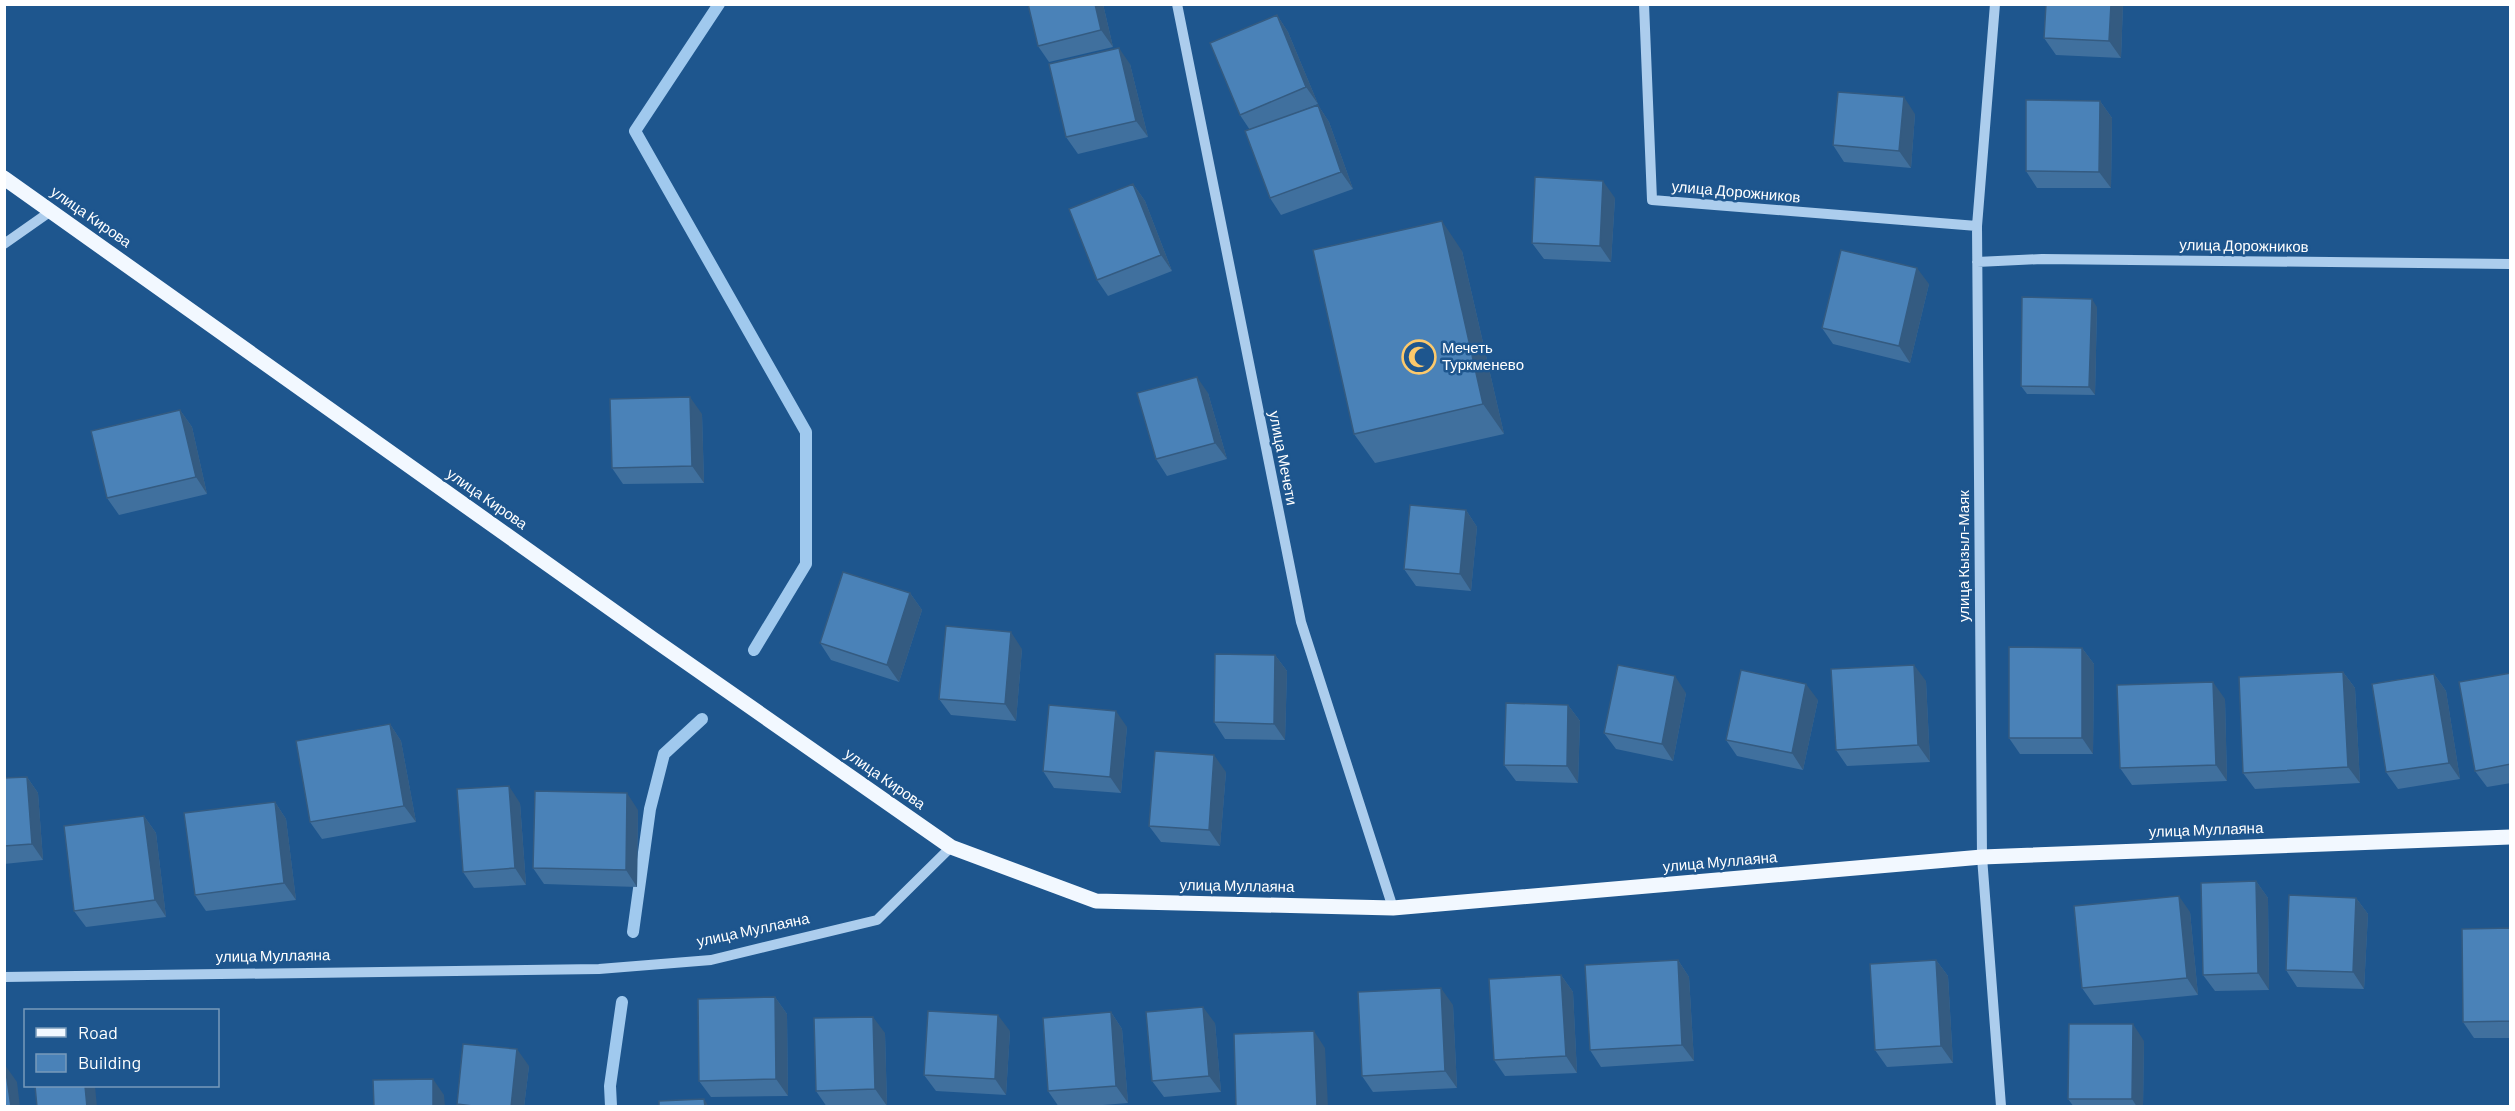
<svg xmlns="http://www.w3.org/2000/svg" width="2515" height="1111" font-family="Barlow,sans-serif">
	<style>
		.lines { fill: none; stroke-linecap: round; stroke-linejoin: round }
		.stream { stroke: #a0c9ee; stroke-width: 12 }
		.minor { stroke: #accded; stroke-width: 10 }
		.major { stroke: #f2f8ff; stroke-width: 15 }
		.wall { fill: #40709e }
		.shaded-wall { fill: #345b81 }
		.building { fill: #4a82b8; stroke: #345b81; stroke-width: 1.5 }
		.labels { text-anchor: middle; stroke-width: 5; stroke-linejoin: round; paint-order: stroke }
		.street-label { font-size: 15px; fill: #fff; stroke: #1e568e }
		.poi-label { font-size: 15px; fill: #fff; stroke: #1e568e; text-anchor: start }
	</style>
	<rect width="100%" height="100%" fill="#1e568e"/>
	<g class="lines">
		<!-- stream -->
		<path class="stream" d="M719 4 635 131 806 432V564L754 650
			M633 932 650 809 664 754 702 719
			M611 1106 610 1086 622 1002"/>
		<!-- minor -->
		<path class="minor" d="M1177 4 1301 622 1393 908
			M1644 4 1652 200 1977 226
			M1995 4 1977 226 1982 857 2001 1106
			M4 244 51 211
			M1977 262 2042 259 2510 264
			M4 977 599 969 711 960 877 920 951 847"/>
		<!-- major -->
		<path class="major" d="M4 178 653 639 951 847 1096 901 1393 908 1982 857 2510 837"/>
	</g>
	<!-- wall -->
	<path class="wall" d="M1103 4 1113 47 1049 62 1038 46Z
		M2123 4 2121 58 2056 55 2044 38Z
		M1277 15 1288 32 1318 104 1290 115 1318 105 1329 122 1353 189 1281 215 1270 198 1250 130 1240 115Z
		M1130 64 1148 137 1078 154 1066 137Z
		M2100 101 2112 118 2111 188H2037L2026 171Z
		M1915 114 1911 168 1844 162 1833 145Z
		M1133 184 1145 201 1172 271 1108 296 1097 280Z
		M1615 198 1611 262 1544 259 1532 243Z
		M1462 251 1504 434 1375 463 1354 434Z
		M1929 284 1910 363 1833 344 1822 328Z
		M2097 307 2095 395 2027 394 2021 386Z
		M1208 393 1227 459 1167 476 1156 459Z
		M180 410 192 427 207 494 119 515 107 498Z
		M702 414 704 483 623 484 612 468Z
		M1466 510 1477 527 1471 591 1416 586 1404 569Z
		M910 593 922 610 899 682 831 660 820 643Z
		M2082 648 2094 664 2093 754H2020L2009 738Z
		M1022 649 1016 721 951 715 939 699Z
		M1275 655 1287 671 1285 740 1225 739 1214 722Z
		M2343 672 2355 688 2360 783 2255 789 2243 773Z
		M2511 673V783L2487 787 2475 771Z
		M2434 674 2446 691 2460 779 2398 789 2386 772Z
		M1926 681 1930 762 1847 766 1836 750Z
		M1686 693 1673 761 1616 749 1604 733Z
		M2225 699 2227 781 2132 785 2120 768Z
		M1818 700 1803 770 1737 756 1726 740Z
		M1568 705 1580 721 1578 783 1516 781 1504 765Z
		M390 724 401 741 416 822 322 839 310 822Z
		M1127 727 1121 793 1054 788 1043 771Z
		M1226 772 1220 846 1161 842 1149 826Z
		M27 777 38 793 43 860 4 864V778Z
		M275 802 286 819 296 900 206 911 195 895Z
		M520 803 526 885 474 888 463 872Z
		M638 810 637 887 544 884 533 868Z
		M144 816 156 833 166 917 86 927 74 911Z
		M2256 881 2268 898 2269 990 2215 991 2203 975Z
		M2356 898 2368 914 2364 989 2297 987 2286 970Z
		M2190 912 2198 995 2094 1005 2082 988Z
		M2511 928V1038H2474L2463 1022Z
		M1678 960 1689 977 1694 1061 1601 1067 1590 1050Z
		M1936 960 1948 976 1953 1063 1887 1067 1875 1050Z
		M1561 975 1573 992 1577 1073 1505 1076 1494 1060Z
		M775 997 787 1014 788 1096 711 1097 699 1081Z
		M1453 1005 1457 1088 1373 1092 1362 1076Z
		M1111 1012 1122 1029 1128 1103 1078 1107H1059L1048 1091Z
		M1215 1023 1221 1092 1164 1097 1152 1081Z
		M1010 1031 1006 1095 936 1091 924 1075Z
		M885 1033 887 1106 827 1107 816 1091Z
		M2144 1041 2143 1107H2074L2068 1099Z
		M529 1066 524 1107H459L457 1104Z"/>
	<!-- shaded-wall -->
	<path class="shaded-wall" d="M1095 4H1103L1113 47 1101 30Z
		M2111 4H2123L2121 58 2109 41Z
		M1277 15 1288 32 1318 104 1306 87Z
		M1119 48 1130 64 1148 137 1136 121Z
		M1904 97 1915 114 1911 168 1899 151Z
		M2100 101 2112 118 2111 188 2099 172Z
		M1318 105 1329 122 1353 189 1341 172Z
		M1603 181 1615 198 1611 262 1600 246Z
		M1133 184 1145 201 1172 271 1161 255Z
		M1442 221 1462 251 1504 434 1483 404Z
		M1917 268 1929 284 1910 363 1899 346Z
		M2092 299 2097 307 2095 395 2089 387Z
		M1197 377 1208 393 1227 459 1215 443Z
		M690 397 702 414 704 483 692 466Z
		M180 410 192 427 207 494 196 477Z
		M1466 510 1477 527 1471 591 1460 574Z
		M910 593 922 610 899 682 887 665Z
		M1011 632 1022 649 1016 721 1005 704Z
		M2082 648 2094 664 2093 754 2082 738Z
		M1275 655 1287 671 1285 740 1274 724Z
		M1914 665 1926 681 1930 762 1918 745Z
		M2343 672 2355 688 2360 783 2348 767Z
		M2434 674 2446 691 2460 779 2449 763Z
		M1675 676 1686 693 1673 761 1662 744Z
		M2213 682 2225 699 2227 781 2216 765Z
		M1806 684 1818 700 1803 770 1792 753Z
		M1568 705 1580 721 1578 783 1567 766Z
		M1116 711 1127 727 1121 793 1110 777Z
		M390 724 401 741 416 822 404 806Z
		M1214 755 1226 772 1220 846 1209 830Z
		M27 777 38 793 43 860 32 844Z
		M509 786 520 803 526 885 515 868Z
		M627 793 638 810 637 887 626 870Z
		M275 802 286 819 296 900 284 883Z
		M144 816 156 833 166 917 155 900Z
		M2256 881 2268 898 2269 990 2258 973Z
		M2179 896 2190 912 2198 995 2187 978Z
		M2356 898 2368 914 2364 989 2353 972Z
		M1678 960 1689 977 1694 1061 1682 1045Z
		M1936 960 1948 976 1953 1063 1941 1046Z
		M1561 975 1573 992 1577 1073 1566 1056Z
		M1441 988 1453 1005 1457 1088 1445 1071Z
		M775 997 787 1014 788 1096 776 1079Z
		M1203 1007 1215 1023 1221 1092 1209 1076Z
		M1111 1012 1122 1029 1128 1103 1116 1086Z
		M998 1015 1010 1031 1006 1095 995 1079Z
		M873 1017 885 1033 887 1106 875 1089Z
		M2133 1024 2144 1041 2143 1107H2137L2132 1099Z
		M1314 1031 1325 1048 1328 1107H1317Z
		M517 1049 529 1066 524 1107H511Z
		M5 1065 17 1082 20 1107H11Z
		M433 1079 444 1095 445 1107H433Z
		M85 1086H95L97 1107H87Z
		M704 1099 709 1107H705Z"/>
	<!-- building -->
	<path class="building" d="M1028 4H1095L1101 30 1038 46Z
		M2046 4H2111L2109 41 2044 38Z
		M1277 15 1306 87 1240 115 1210 43Z
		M1119 48 1136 121 1066 137 1049 64Z
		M1838 92 1904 97 1899 151 1833 145Z
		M2026 100 2100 101 2099 172 2026 171Z
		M1318 105 1341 172 1270 198 1245 131Z
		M1535 177 1603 181 1600 246 1532 243Z
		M1133 184 1161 255 1097 280 1069 209Z
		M1442 221 1483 404 1354 434 1313 250Z
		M1841 250 1917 268 1899 346 1822 328Z
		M2022 297 2092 299 2089 387 2021 386Z
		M1197 377 1215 443 1156 459 1137 393Z
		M690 397 692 466 612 468 610 399Z
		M180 410 196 477 107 498 91 431Z
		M1410 505 1466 510 1460 574 1404 569Z
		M843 572 910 593 887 665 820 643Z
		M946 626 1011 632 1005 704 939 699Z
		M2009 647 2082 648V738H2009Z
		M1215 654 1275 655 1274 724 1214 722Z
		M1618 665 1675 676 1662 744 1604 733Z
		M1914 665 1918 745 1836 750 1831 669Z
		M1741 670 1806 684 1792 753 1726 740Z
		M2343 672 2348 767 2243 773 2239 677Z
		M2511 673V764L2475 771 2459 682Z
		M2434 674 2449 763 2386 772 2372 684Z
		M2213 682 2216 765 2120 768 2117 685Z
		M1506 703 1568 705 1567 766 1504 765Z
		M1049 705 1116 711 1110 777 1043 771Z
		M390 724 404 806 310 822 296 741Z
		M1155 751 1214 755 1209 830 1149 826Z
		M27 777 32 844 4 846V778Z
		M509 786 515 868 463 872 457 789Z
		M535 791 627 793 626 870 533 868Z
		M275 802 284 883 195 895 184 813Z
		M144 816 155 900 74 911 64 826Z
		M2256 881 2258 973 2203 975 2201 883Z
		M2289 895 2356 898 2353 972 2286 970Z
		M2179 896 2187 978 2082 988 2074 906Z
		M2511 928V1021L2463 1022 2462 929Z
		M1678 960 1682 1045 1590 1050 1585 965Z
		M1936 960 1941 1046 1875 1050 1870 964Z
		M1561 975 1566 1056 1494 1060 1489 979Z
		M1441 988 1445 1071 1362 1076 1358 992Z
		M775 997 776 1079 699 1081 698 999Z
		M1203 1007 1209 1076 1152 1081 1146 1012Z
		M928 1011 998 1015 995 1079 924 1075Z
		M1111 1012 1116 1086 1048 1091 1043 1018Z
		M873 1017 875 1089 816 1091 814 1018Z
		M2069 1024H2133L2132 1099H2068Z
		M1314 1031 1317 1107H1236L1234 1034Z
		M463 1044 517 1049 511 1107H481L457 1104Z
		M4 1065H5L11 1107H4Z
		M433 1079V1107H374L373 1080Z
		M35 1086H85L87 1107H37Z
		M704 1099 705 1107H659V1101Z"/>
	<!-- icons -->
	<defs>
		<symbol id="mosque-ring" viewBox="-11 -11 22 22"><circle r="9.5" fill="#1e568e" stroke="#fcc96b" stroke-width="1.5"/><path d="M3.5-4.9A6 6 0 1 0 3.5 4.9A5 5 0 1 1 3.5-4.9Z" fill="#fcc96b"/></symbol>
	</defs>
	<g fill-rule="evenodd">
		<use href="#mosque-ring" x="1400" y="338" width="38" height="38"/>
	</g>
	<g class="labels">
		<!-- street labels -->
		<g class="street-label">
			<text transform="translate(1736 192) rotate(5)" y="5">улица Дорожников</text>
			<text transform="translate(91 217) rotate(35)" y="5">улица Кирова</text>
			<text transform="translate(2244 246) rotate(1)" y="5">улица Дорожников</text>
			<text transform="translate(1283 458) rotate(79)" y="5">улица Мечети</text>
			<text transform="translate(487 499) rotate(35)" y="5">улица Кирова</text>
			<text transform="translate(1964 556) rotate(-90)" y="5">улица Кызыл-Маяк</text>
			<text transform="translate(885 779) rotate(35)" y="5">улица Кирова</text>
			<text transform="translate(2206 830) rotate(-2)" y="5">улица Муллаяна</text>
			<text transform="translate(1720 862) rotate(-5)" y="5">улица Муллаяна</text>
			<text transform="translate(1237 886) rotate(1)" y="5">улица Муллаяна</text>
			<text transform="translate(753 930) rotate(-12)" y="5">улица Муллаяна</text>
			<text transform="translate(273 956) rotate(-1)" y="5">улица Муллаяна</text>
		</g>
		<!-- poi labels -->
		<g class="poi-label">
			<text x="1442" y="353">Мечеть<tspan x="1442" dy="17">Туркменево</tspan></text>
		</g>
	</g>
	<!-- border -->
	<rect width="2515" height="1111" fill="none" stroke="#ffffff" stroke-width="12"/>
	<!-- legend -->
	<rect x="24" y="1009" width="195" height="78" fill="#1e568e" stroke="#789abb" stroke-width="1.5"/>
	<rect x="36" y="1028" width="30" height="9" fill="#f2f8ff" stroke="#789abb" stroke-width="1.5"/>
	<text x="78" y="1039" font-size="18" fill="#ffffff">Road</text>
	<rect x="36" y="1054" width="30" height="18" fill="#4a82b8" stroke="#789abb" stroke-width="1.5"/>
	<text x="78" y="1069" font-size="18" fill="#ffffff">Building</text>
</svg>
